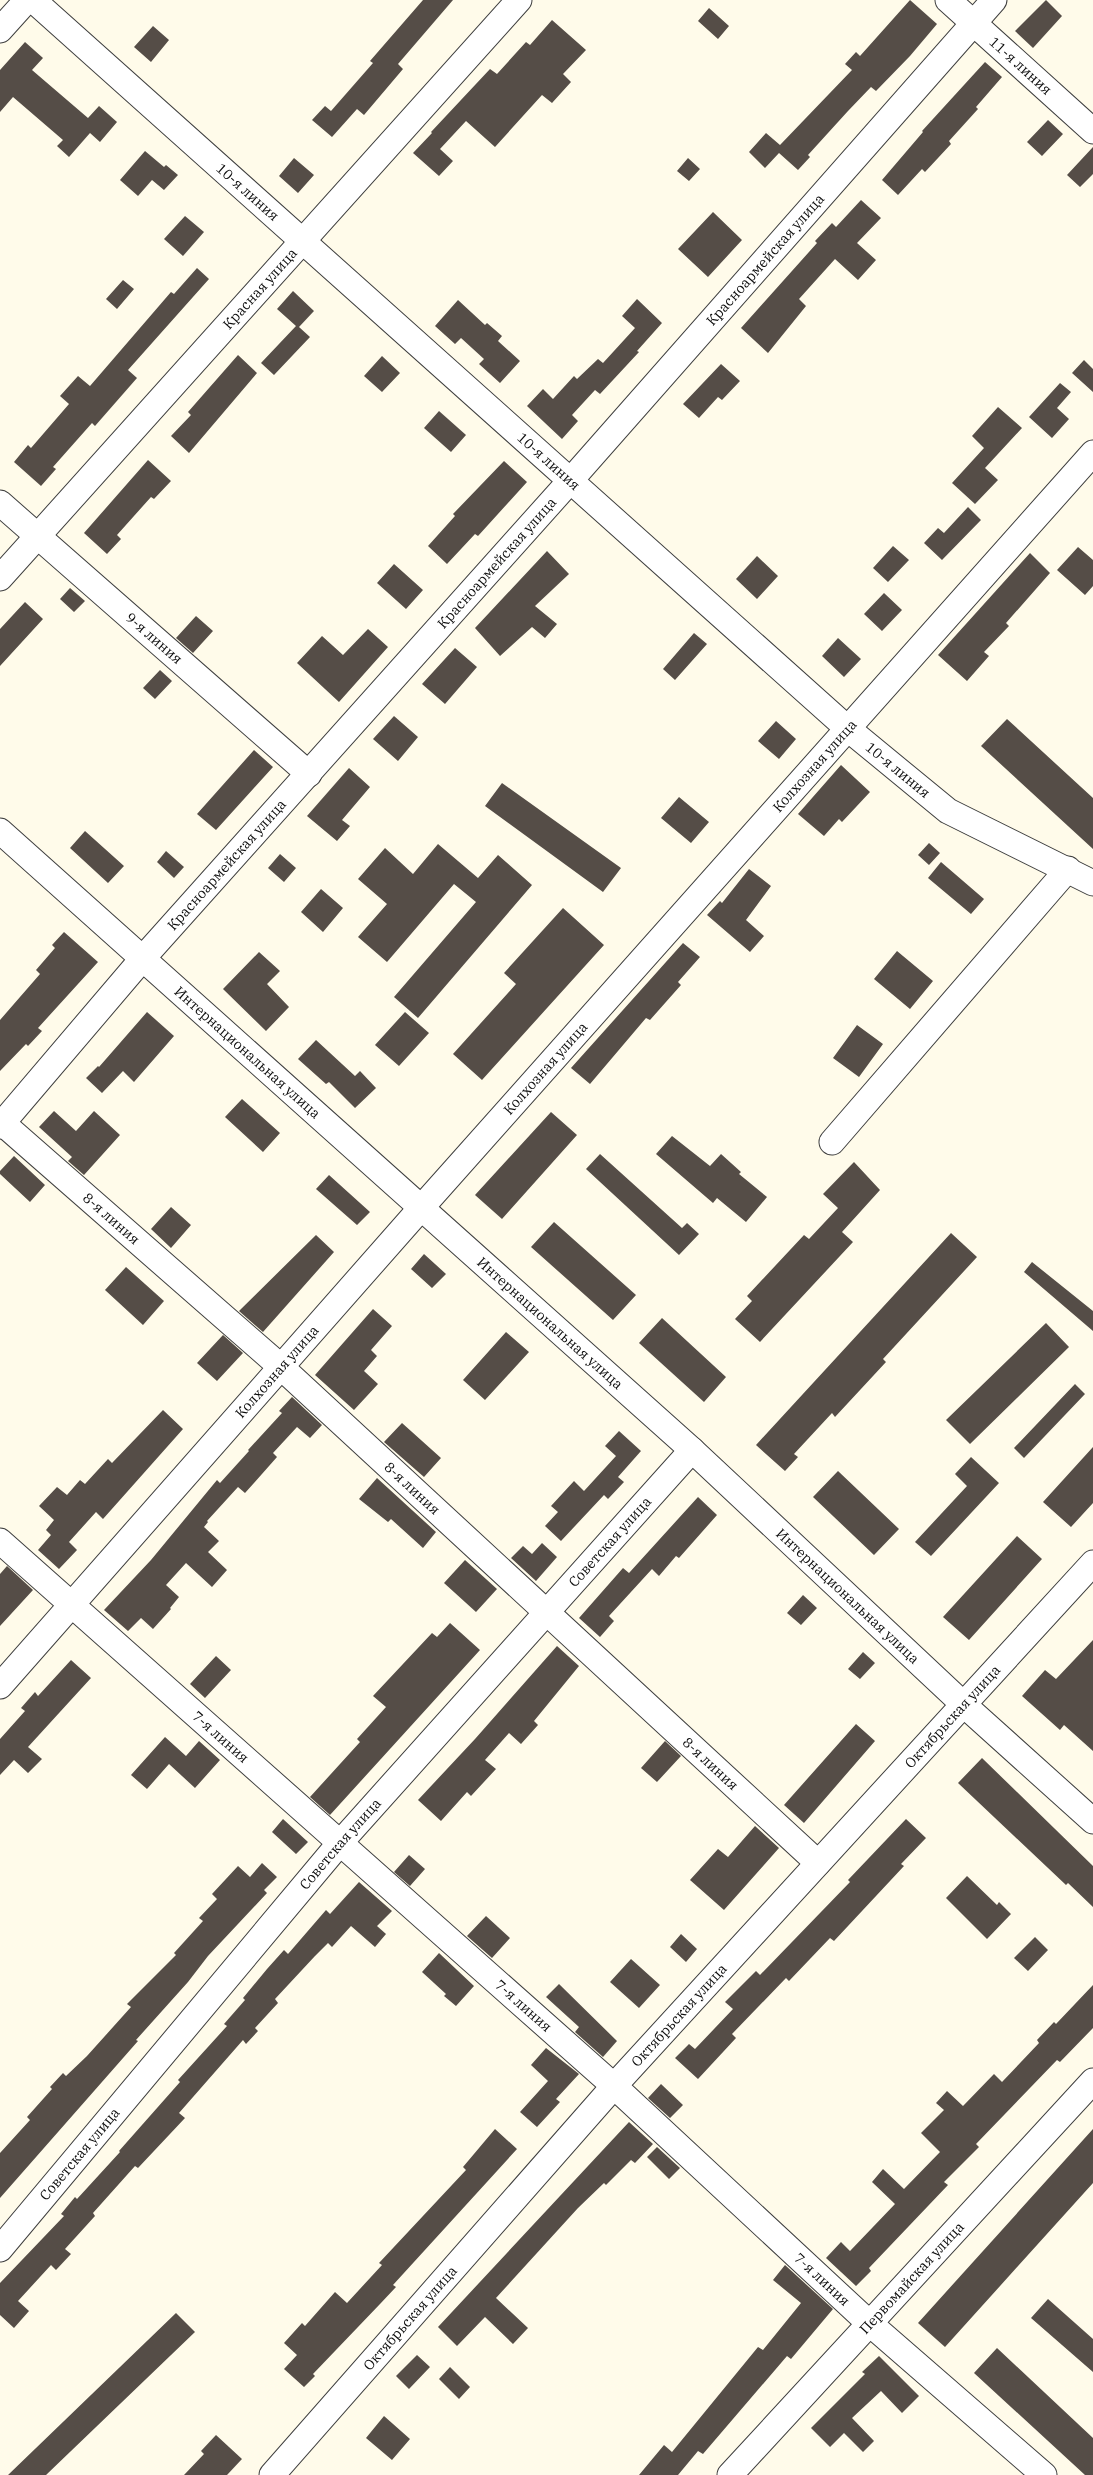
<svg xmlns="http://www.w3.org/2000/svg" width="1093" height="2475" font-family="'IBM Plex Serif',serif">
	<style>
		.building { fill: #554d47 }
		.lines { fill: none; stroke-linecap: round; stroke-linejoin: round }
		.minor-casing { stroke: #3f3f3f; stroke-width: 27 }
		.minor { stroke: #fff; stroke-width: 25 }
		.labels { text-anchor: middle; stroke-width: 5; stroke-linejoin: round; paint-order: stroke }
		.street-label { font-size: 14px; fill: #0c0c0c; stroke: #fff }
	</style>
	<rect width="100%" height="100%" fill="#fffbea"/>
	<!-- building -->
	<path class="building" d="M423 0H453L398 64 403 69 364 115 357 109 332 137 312 120 325 106 331 111 373 63 370 61Z
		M910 0 937 24 910 56 876 91 871 87 848 111 808 155 810 157 798 170 779 153 765 168 749 152 766 133 780 145 852 70 845 64 856 52 860 56Z
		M1046 0 1062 16 1033 48 1015 31Z
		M709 8 729 26 718 39 698 21Z
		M552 20 586 50 563 74 571 82 552 103 542 95 495 147 466 121 440 149 453 161 439 176 413 153 432 133 431 132 490 69 497 74 526 42 530 45Z
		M153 26 169 40 151 62 134 47Z
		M25 42 43 58 32 70 88 118 99 106 117 122 100 142 90 133 69 157 57 146 63 140 13 97 0 112V70Z
		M985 62 1002 77 976 107 978 109 949 141 951 144 925 172 922 169 898 195 882 180 923 132 922 131Z
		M1048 120 1063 134 1042 156 1027 142Z
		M1093 147V174L1080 187 1067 175Z
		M145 151 164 167 166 165 178 175 164 190 152 180 138 196 120 180Z
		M294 158 314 175 298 193 279 176Z
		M688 158 700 169 689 181 677 171Z
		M861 200 881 218 857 243 876 260 858 280 835 259 799 299 806 306 768 353 741 328 817 243 815 241 832 223 836 227Z
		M713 212 742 240 708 277 678 249Z
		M185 216 204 232 183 256 164 239Z
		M197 268 209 279 128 370 137 378 95 426 92 423 53 467 56 469 41 486 14 462 28 445 31 448 69 404 60 396 78 376 90 386 171 292 174 294Z
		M123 280 134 289 117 309 106 299Z
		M293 291 314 311 299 327 310 337 274 375 261 363 296 326 277 309Z
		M637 299 662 323 637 351 639 352 600 394 595 390 572 415 578 421 562 439 527 406 543 389 553 399 574 376 577 379 598 359 603 363 635 328 622 316Z
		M458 300 485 325 487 323 502 336 498 341 520 361 500 383 479 364 484 359 461 338 455 344 435 326Z
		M238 355 257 373 189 453 171 436 191 415 188 412Z
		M382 356 400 373 382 392 364 376Z
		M1084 360 1093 369V392L1072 373Z
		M721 364 740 381 722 400 718 397 699 418 683 404Z
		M1060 383 1071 392 1057 408 1069 419 1052 438 1029 417Z
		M998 407 1022 428 985 468 998 480 975 504 952 483 984 448 972 436Z
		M439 411 466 435 451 452 424 428Z
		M148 460 171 481 154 499 151 497 117 535 121 539 107 554 84 533Z
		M504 461 527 482 478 536 475 534 447 564 428 546 455 516 453 514Z
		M968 507 981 520 942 560 924 543 938 528 944 533Z
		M893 546 909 560 888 582 873 568Z
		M1078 547 1093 560V586L1085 595 1057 570Z
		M547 551 569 574 535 606 557 624 545 638 532 627 500 656 475 628Z
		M1030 553 1050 573 1006 623 1009 626 984 652 989 656 967 681 938 655Z
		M757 556 778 576 757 599 736 579Z
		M394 564 423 590 406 609 377 583Z
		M70 588 85 601 74 612 60 599Z
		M884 593 902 610 882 631 864 614Z
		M25 602 43 619 0 666V629Z
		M196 616 213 631 193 653 176 638Z
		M368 629 388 647 339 702 297 663 322 636 343 655Z
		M694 633 707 644 675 680 663 669Z
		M838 638 861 659 844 677 822 656Z
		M455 648 477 667 445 704 422 684Z
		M160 670 172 681 155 699 143 688Z
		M394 716 418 737 398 761 373 739Z
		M1007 719 1093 798V849L981 746Z
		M776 721 796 739 779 759 758 741Z
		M254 750 273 767 216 830 197 814Z
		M841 765 870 792 842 822 839 819 824 836 798 814Z
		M349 768 370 787 342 820 350 826 337 841 307 816Z
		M502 783 621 868 603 892 485 806Z
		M679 797 709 822 691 843 661 818Z
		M85 831 124 866 108 883 70 848Z
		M929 843 940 853 929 865 918 855Z
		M438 844 478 878 498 855 532 885 418 1018 394 997 476 902 454 884 387 962 358 937 387 904 358 879 385 848 413 874Z
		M166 851 184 867 174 878 157 862Z
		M280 854 296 868 284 882 268 868Z
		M941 862 984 899 971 914 928 878Z
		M749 869 771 886 746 920 764 936 750 952 707 915 720 901 722 903Z
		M321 889 343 908 323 932 301 912Z
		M563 908 604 945 482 1080 453 1054 516 984 504 973Z
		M64 932 98 962 38 1028 42 1031 28 1046 26 1044 0 1071V1020L40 974 36 970 55 948 52 945Z
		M683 943 700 957 678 982 681 985 650 1020 646 1018 590 1084 571 1068Z
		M897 951 933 981 910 1009 874 979Z
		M259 952 280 971 267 984 289 1007 266 1031 223 989Z
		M147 1012 174 1036 134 1082 123 1071 102 1093 86 1078 98 1066 99 1067Z
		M405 1012 429 1033 399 1066 375 1045Z
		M857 1025 883 1044 859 1077 833 1058Z
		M316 1040 355 1076 360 1071 376 1088 355 1108 329 1082 326 1084 298 1059Z
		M242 1099 280 1133 263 1152 225 1117Z
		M54 1111 76 1131 94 1111 120 1135 84 1175 68 1161 72 1157 39 1127Z
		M551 1112 577 1135 502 1219 475 1195Z
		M672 1136 710 1166 721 1154 741 1172 739 1174 767 1197 746 1222 717 1198 713 1203 656 1154Z
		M600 1154 682 1228 687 1223 699 1234 679 1255 586 1169Z
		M14 1156 45 1185 30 1202 0 1174V1171Z
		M854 1162 880 1190 842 1232 853 1242 760 1342 735 1319 752 1301 747 1296 804 1235 809 1239 838 1208 823 1194Z
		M329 1175 370 1212 357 1225 316 1189Z
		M171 1207 191 1225 171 1248 151 1229Z
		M554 1222 636 1295 613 1320 531 1247Z
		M951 1233 977 1257 883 1359 886 1362 835 1417 832 1413 794 1454 798 1457 785 1471 756 1445Z
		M316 1235 334 1252 263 1332 239 1311Z
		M424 1254 446 1274 432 1288 411 1269Z
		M1032 1262 1093 1311V1331L1024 1272Z
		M126 1267 164 1301 143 1325 105 1290Z
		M373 1309 392 1326 371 1350 377 1356 364 1371 378 1384 354 1410 315 1375Z
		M662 1318 726 1377 704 1402 639 1343Z
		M1046 1323 1069 1347 970 1444 946 1420Z
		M506 1332 529 1352 485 1400 463 1380Z
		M223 1335 243 1353 217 1381 197 1363Z
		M1075 1384 1085 1394 1024 1458 1014 1448Z
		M292 1397 322 1425 310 1438 297 1427 273 1453 277 1457 245 1493 238 1487 207 1521 208 1522 204 1527 219 1541 208 1552 227 1570 212 1587 186 1563 166 1585 179 1597 170 1608 171 1609 153 1629 141 1618 128 1631 104 1610 151 1560 217 1480 220 1483 249 1451 248 1450 282 1413 279 1411Z
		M163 1410 183 1429 103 1519 96 1512 69 1542 77 1550 59 1569 38 1550 51 1535 46 1530 54 1520 39 1506 57 1487 67 1495 80 1480 85 1484 108 1459 112 1463Z
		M402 1423 441 1458 424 1477 384 1442Z
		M619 1431 641 1451 618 1477 624 1482 608 1499 604 1495 561 1541 545 1526 558 1512 551 1506 574 1481 584 1491 616 1456 605 1446Z
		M1093 1447V1503L1071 1527 1043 1502Z
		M971 1457 999 1483 931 1556 915 1542 967 1486 955 1474Z
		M838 1471 899 1529 874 1555 813 1497Z
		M377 1478 436 1532 423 1548 391 1519 388 1522 359 1499Z
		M698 1497 717 1515 679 1558 676 1556 659 1576 652 1569 609 1616 614 1621 600 1637 579 1618 623 1568 629 1573Z
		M1017 1536 1042 1559 969 1640 943 1617Z
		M542 1543 557 1557 536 1581 511 1558 523 1546 532 1554Z
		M465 1560 497 1589 476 1612 444 1583Z
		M7 1566 33 1590 0 1626V1574Z
		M803 1595 817 1608 801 1625 787 1613Z
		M450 1623 480 1650 330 1815 310 1797 360 1742 357 1739 386 1707 373 1696 432 1633 437 1637Z
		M1093 1640V1751L1064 1725 1060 1730 1022 1696 1045 1670 1056 1679Z
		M557 1646 579 1666 534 1721 538 1725 521 1744 509 1733 485 1760 496 1769 471 1796 467 1792 441 1821 418 1800 475 1739Z
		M863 1652 875 1663 860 1679 848 1669Z
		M216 1656 231 1670 205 1698 190 1684Z
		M71 1660 91 1678 28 1747 42 1759 28 1773 14 1760 0 1775V1739L25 1711 21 1708 35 1692 38 1696Z
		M856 1724 875 1741 804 1823 784 1805Z
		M165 1737 186 1756 199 1741 220 1760 195 1788 169 1764 147 1789 131 1775Z
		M665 1741 681 1756 657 1782 641 1768Z
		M982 1758 1093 1866V1907L1068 1883 1066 1885 958 1783Z
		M283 1819 308 1842 296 1854 272 1832Z
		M906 1819 926 1838 901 1864 904 1866 834 1941 830 1938 789 1981 786 1978 732 2034 736 2038 698 2079 675 2058 689 2044 695 2049 733 2009 725 2002 756 1971 760 1975 850 1882 848 1880Z
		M755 1826 779 1848 724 1910 690 1880 718 1849 728 1857Z
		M409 1855 425 1869 410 1886 394 1872Z
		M262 1863 277 1877 264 1890 267 1893 208 1956 188 1982 136 2040 138 2041 0 2198V2153L30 2120 27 2117 52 2089 50 2087 63 2073 66 2076 87 2056 131 2007 127 2004 176 1955 174 1953 203 1921 199 1918 217 1899 212 1894 238 1866 250 1877Z
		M967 1876 997 1905 999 1902 1011 1914 987 1939 946 1898Z
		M359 1882 392 1911 377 1926 386 1934 375 1947 351 1926 332 1947 328 1943 315 1956 275 1999 278 2003 255 2028 258 2031 246 2044 243 2040 179 2113 185 2118 138 2168 135 2166 93 2213 95 2216 65 2249 71 2254 56 2270 51 2265 18 2301 29 2311 14 2328 0 2315V2283L64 2216 61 2214 75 2197 77 2199 120 2152 119 2151 180 2082 178 2080 227 2026 224 2024 245 2000 243 1998 267 1969 284 1950 288 1954 326 1910 330 1914Z
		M486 1916 510 1938 492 1958 467 1936Z
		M681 1934 697 1949 686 1962 670 1947Z
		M1035 1937 1048 1950 1028 1971 1014 1958Z
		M439 1953 474 1986 456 2006 444 1996 446 1994 422 1972Z
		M631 1959 660 1985 639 2008 610 1982Z
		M559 1984 617 2041 603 2057 575 2032 579 2027 546 1997Z
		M1093 1985V2028L1060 2062 1057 2060 976 2144 979 2147 944 2182 948 2185 869 2268 871 2271 856 2286 826 2258 841 2242 850 2251 895 2204 872 2182 883 2169 904 2189 940 2152 921 2133 944 2110 936 2103 947 2091 963 2106 994 2074 1002 2082 1039 2043 1037 2040 1054 2022 1056 2024Z
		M546 2048 579 2074 556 2099 560 2102 537 2127 520 2112 548 2081 531 2065Z
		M661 2084 683 2105 670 2118 648 2098Z
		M629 2122 653 2144 635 2163 631 2160 606 2185 604 2183 578 2208 496 2298 528 2328 513 2344 485 2317 457 2346 438 2327Z
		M495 2129 517 2149 393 2285 396 2287 380 2304 313 2374 315 2376 304 2387 284 2369 297 2355 284 2343 302 2323 305 2326 335 2292 347 2303 382 2265 379 2263 466 2170 463 2167Z
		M1093 2129V2183L945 2347 918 2323Z
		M657 2147 680 2168 669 2179 647 2157Z
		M785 2265 833 2309 791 2359 787 2356 703 2454 698 2451 678 2475H639L664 2445 672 2452 758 2347 763 2350 801 2303 773 2280Z
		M1048 2299 1093 2339V2372L1031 2318Z
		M176 2313 195 2332 46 2475H8Z
		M997 2348 1093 2438V2475H1085L974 2373Z
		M417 2355 430 2367 409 2389 396 2376Z
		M879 2356 919 2396 902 2413 881 2391 852 2418 874 2441 863 2452 844 2433 830 2447 811 2428 865 2374 862 2372Z
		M450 2367 470 2387 459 2399 439 2379Z
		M384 2416 410 2439 392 2460 366 2438Z
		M216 2435 242 2459 227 2475H184L204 2454 201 2451Z"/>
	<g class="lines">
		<defs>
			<g id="minor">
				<path id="s1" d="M33 0 847 728 948 811 1093 883"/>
				<path id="s2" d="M948 0 1093 131"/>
				<path d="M0 30 27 0"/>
				<path id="s3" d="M0 503 309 774"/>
				<path id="s4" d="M0 578 519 0"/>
				<path id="s5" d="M0 831 692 1450 963 1704 1093 1821"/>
				<path id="s6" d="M0 1121 281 1367 818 1863"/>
				<path id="s7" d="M0 1126 143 958 570 481 994 0"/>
				<path d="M832 1142 1068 869"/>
				<path id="s8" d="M0 1541 614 2086 868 2322 1044 2475"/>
				<path id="s9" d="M0 1686 421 1208 1093 453"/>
				<path id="s10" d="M0 2249 339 1844 692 1450"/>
				<path id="s11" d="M272 2475 614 2086 1093 1563"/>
				<path id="s12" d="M730 2475 1093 2081"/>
			</g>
		</defs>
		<!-- minor casing -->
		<use href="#minor" class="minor-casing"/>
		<!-- minor -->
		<use href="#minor" class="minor"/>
	</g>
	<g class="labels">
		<!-- street labels -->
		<g class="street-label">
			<text dy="5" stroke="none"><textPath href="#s2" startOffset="98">11-я линия</textPath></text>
			<text dy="5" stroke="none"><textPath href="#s1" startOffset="288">10-я линия</textPath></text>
			<text dy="5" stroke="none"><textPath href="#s7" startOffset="1156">Красноармейская улица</textPath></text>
			<text dy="5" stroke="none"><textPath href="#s4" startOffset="389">Красная улица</textPath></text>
			<text dy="5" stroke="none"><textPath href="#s1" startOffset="692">10-я линия</textPath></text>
			<text dy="5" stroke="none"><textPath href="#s7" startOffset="751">Красноармейская улица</textPath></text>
			<text dy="5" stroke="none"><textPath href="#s3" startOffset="205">9-я линия</textPath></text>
			<text dy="5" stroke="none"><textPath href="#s9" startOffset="1229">Колхозная улица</textPath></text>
			<text dy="5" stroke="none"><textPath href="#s1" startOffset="1158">10-я линия</textPath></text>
			<text dy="5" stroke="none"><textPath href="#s7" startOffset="346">Красноармейская улица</textPath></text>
			<text dy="5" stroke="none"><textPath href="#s5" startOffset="332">Интернациональная улица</textPath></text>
			<text dy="5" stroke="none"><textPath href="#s9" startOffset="824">Колхозная улица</textPath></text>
			<text dy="5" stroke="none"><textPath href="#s6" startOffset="148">8-я линия</textPath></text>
			<text dy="5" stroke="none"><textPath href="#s5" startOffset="738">Интернациональная улица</textPath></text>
			<text dy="5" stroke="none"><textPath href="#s9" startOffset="419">Колхозная улица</textPath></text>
			<text dy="5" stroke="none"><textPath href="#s6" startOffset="552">8-я линия</textPath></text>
			<text dy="5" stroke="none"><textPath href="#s10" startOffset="934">Советская улица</textPath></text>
			<text dy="5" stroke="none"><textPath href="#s5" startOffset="1142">Интернациональная улица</textPath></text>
			<text dy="5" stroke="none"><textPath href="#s11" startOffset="1019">Октябрьская улица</textPath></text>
			<text dy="5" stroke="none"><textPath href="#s8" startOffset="295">7-я линия</textPath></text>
			<text dy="5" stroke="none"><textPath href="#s6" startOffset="958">8-я линия</textPath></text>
			<text dy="5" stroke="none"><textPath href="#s10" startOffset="529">Советская улица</textPath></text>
			<text dy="5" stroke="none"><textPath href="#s8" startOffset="700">7-я линия</textPath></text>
			<text dy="5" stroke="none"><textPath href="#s11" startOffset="614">Октябрьская улица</textPath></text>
			<text dy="5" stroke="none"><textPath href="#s10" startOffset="124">Советская улица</textPath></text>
			<text dy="5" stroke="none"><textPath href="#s12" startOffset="268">Первомайская улица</textPath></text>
			<text dy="5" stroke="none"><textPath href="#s8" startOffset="1105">7-я линия</textPath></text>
			<text dy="5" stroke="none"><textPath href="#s11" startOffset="209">Октябрьская улица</textPath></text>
		</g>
	</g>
</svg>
